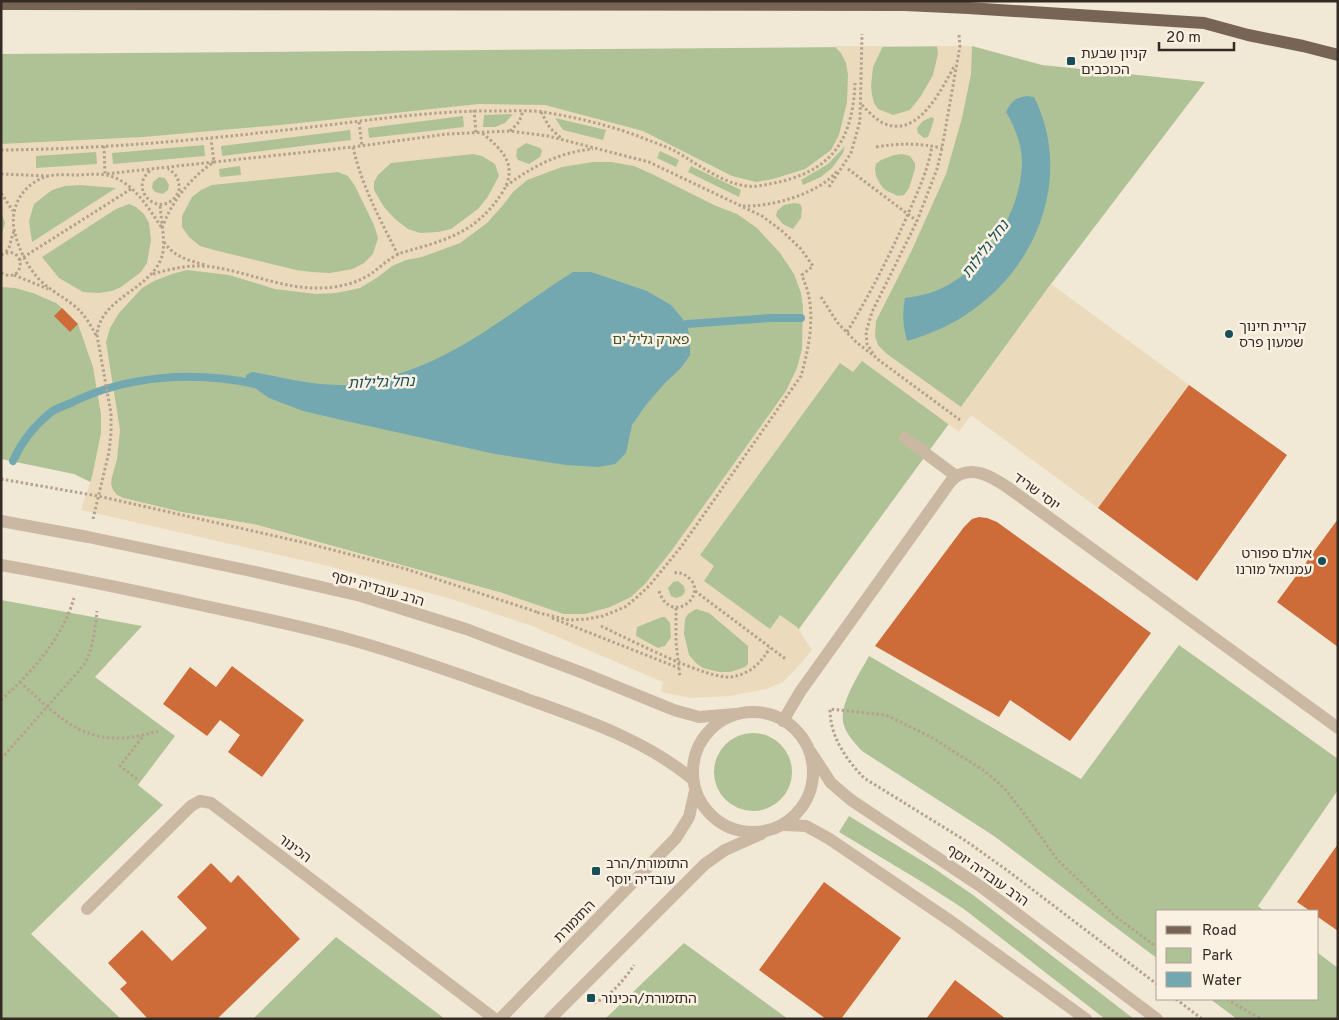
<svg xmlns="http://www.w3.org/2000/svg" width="1339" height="1020" font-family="Overpass,'Noto Sans Hebrew',sans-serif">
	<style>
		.green { fill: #afc296 }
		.plaza { fill: #ebdbbc; fill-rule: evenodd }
		.water { fill: #74a8b1 }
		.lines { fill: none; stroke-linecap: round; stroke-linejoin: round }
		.stream { stroke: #74a8b1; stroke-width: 8 }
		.building { fill: #cd6b39 }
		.path { stroke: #b6a28c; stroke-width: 3; stroke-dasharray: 2.5 2.5; stroke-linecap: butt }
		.minor { stroke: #cbb8a2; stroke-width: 12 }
		.major { stroke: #786455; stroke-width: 12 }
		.poi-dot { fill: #184e58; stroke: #faf1e3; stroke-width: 2 }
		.labels { text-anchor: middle; stroke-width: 5; stroke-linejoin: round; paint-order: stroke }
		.poi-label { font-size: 14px; fill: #352b25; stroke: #faf1e3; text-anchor: start }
		.park-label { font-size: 14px; fill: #405427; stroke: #faf1e3 }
		.street-label { font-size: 14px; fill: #352b25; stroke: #faf1e3 }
		.water-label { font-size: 15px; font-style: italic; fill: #184e58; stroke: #faf1e3 }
	</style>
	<rect width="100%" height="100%" fill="#f2e8d6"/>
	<!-- green -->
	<path class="green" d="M972 46 1042 65 1205 82 1051 284 777 659 737 681 618 638 502 593 257 525 181 512 123 498 74 474 1 459V54Z
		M1 600 142 626 95 677 175 736 138 785 163 805 31 934 121 1019H1Z
		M1179 645 1338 759V790L1258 906 1264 911H1158V959L994 836 862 751C855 743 845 733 843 722 840 702 860 673 869 656L1081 779Z
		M714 772a39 39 0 1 1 78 0a39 39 0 1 1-78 0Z
		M849 816 932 867 973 895 1134 1019H1105L964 909 922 882 839 832Z
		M336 937 445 1019H253Z
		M684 943 788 1019H605Z
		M1318 953 1338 968V1019H1237L1210 999H1318Z"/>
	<!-- plaza -->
	<path class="plaza" d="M834 46H883L873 67 871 86 872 95 874 103 878 109 893 115 910 110 921 96 933 75 938 54 937 46H972L971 74 962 118 946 174 911 252 876 321 875 336 878 345 887 354 961 407 1051 284 1189 385 1098 508 971 415 959 432 862 361 853 372 840 363 700 555 714 566 704 581 770 629 780 615 797 627 812 650 796 669 783 682 766 689 730 696 690 698 661 692 663 682 532 626 448 598 328 566 81 510 92 477 101 433V414L93 367 78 324 62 308 56 303 33 293 15 288 1 287V237L5 223 1 211V144L143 137 280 125 479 104 545 105 643 131 732 176 756 182 773 179 805 169 831 150 839 135 847 102 848 75 846 63 841 53ZM513 114 505 123 495 127H483L484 115ZM463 116 464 127 369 138 368 128ZM932 117 934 119 930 132 928 137 924 138 918 133 917 128 923 121ZM555 118 606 130 603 140 563 130ZM350 130 351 140 222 156 221 146ZM526 143 540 148 542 151 540 157 529 164 518 160 516 156 517 149ZM204 145 205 156 113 164 112 153ZM845 146 843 153 832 168 821 177 803 185 801 180 828 164ZM660 151 679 160 676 167 657 158ZM96 152 97 164 36 168V156ZM473 154 482 156 495 164 499 176 487 198 478 209 451 229 438 232 420 233 408 229 395 219 384 207 374 190V182L378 175 391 163ZM902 154 910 156 915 163V169L909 188 904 195 898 196 885 190 880 184 876 176 875 169 876 164 881 160 894 155ZM593 162H611L634 166 652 174 714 205 737 214 757 228 780 253 794 274 801 293 803 307 802 349 797 368 786 391 672 550 645 584 631 597 610 607 585 614H564L502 593 257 525 181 512 123 498 117 495 113 490 111 484 112 477 117 459 120 430 106 342 110 328 119 313 142 288 154 281 172 274 187 270 229 275 275 289 316 294 336 293 360 288 378 277 392 266 406 260 422 257 460 243 487 223 503 205 513 192 527 180 562 167ZM240 166 241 175 220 177 219 169ZM691 166 741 190 739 197 688 172ZM338 172 348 176 355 186 374 225 378 238 373 254 364 263 353 269 330 273 312 272 296 270 214 250 200 246 189 237 182 227V216L192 197 201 190 212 185ZM159 177 165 178 169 185 168 190 163 194 155 192 152 188 153 182ZM80 185 116 188 32 242 29 221 34 204 52 190 65 186ZM794 203 800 204 802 208 801 218 793 229 783 224 776 216 777 211 784 205ZM129 204 136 207 144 214 149 223 151 240 147 263 141 272 121 287 112 291 99 293 83 292 59 278 42 257 116 209ZM678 581 684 586 685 592 682 596 676 598 671 596 668 588 673 582ZM696 609 709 613 748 646V664L745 667 730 672H719L703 668 696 663 689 655 684 634 685 619 688 614ZM662 617H665L670 623 671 637 665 646 658 648 636 636 637 627Z"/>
	<!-- water -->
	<path class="water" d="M1026 96 1034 97C1071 170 1042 258 978 306 958 322 932 334 907 341 903 326 902 314 905 298 918 296 931 294 942 288 987 267 1021 211 1022 163 1022 145 1015 127 1006 112 1011 102 1015 98 1026 96Z
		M573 272H591L647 291 671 305 687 324 690 339V355L681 368 664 384 646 405 632 425 626 453 615 464 599 467 566 465 495 454 346 421 303 411 269 398 246 382V375L252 372C281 377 310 385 339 385 354 386 370 382 384 378 459 359 509 312 573 272Z"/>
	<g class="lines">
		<!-- stream -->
		<path class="stream" d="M678 327 687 324 770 318H801
			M13 461C21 443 34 426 50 413 56 408 64 406 71 403 127 375 194 371 255 384"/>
	</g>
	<!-- building -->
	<path class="building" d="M62 308 78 324 70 332 54 316Z
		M1189 385 1287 455 1197 581 1098 508Z
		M979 517 987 518 997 522 1151 633 1070 741 1010 700 999 717 875 646 964 527 972 519Z
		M1338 519V647L1277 602Z
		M232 666 304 720 262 777 228 752 240 735 220 720 207 736 163 704 190 667 216 687Z
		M1338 844V931L1318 917V911H1310L1297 902Z
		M211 863 231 883 238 875 300 939 217 1019H148L120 989 127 983 108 963 142 930 172 961 207 928 177 897Z
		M824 882 901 938 841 1019H826L759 970Z
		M955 980 1006 1019H926Z"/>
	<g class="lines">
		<!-- path -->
		<path class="path" d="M959 35 960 46 942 148 937 169 917 221 872 312 866 332 867 344 876 358 960 420
			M862 105C868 111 875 119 883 123 918 140 942 88 955 65
			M474 110 476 133
			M541 112 550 128 561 138
			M359 122 362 146
			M510 131 519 122 523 111
			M104 146 105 174 214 162 211 139
			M353 147C362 187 380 219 398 255
			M876 147C901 143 917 143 942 148
			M1 150C111 149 220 138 328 125 386 118 443 110 501 111 514 111 529 110 543 112 575 117 608 125 638 136 650 141 662 145 673 150 697 163 730 190 758 186 823 176 852 152 855 83
			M848 169 917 221
			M150 171C126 190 163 223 179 191 180 181 177 174 168 169
			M1 174 47 176
			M506 186C533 166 560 152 593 149
			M829 187 851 153 860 121 862 34
			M1 193 13 211
			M743 206C771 207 819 194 837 171
			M162 228C172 201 190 178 214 162L353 147 447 134 510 131 548 136 649 162 762 216 782 231 801 249 813 266 802 275C804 282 808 290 809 297 814 324 808 351 801 376L681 547 649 586 636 598 625 607 603 616 587 619 569 620 535 612
			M164 242C174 257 188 260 205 265
			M6 252 9 248 14 230
			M1 255C26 242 27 286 1 273
			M19 260 131 189
			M153 274C173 268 192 264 213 267 246 272 285 289 318 288 337 288 356 284 372 273 382 266 391 256 404 252 446 240 476 233 502 193 519 166 503 150 482 133
			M14 275 48 289
			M821 297 837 322 856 342 874 356
			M847 332C870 294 890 255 908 214 918 191 928 170 932 146
			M96 335C91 326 86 317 79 310 70 301 58 295 48 287 31 275 18 250 14 229 10 205 24 183 48 176 57 174 69 175 78 175 96 174 110 172 126 184 141 195 151 212 162 228
			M1 479 98 496 306 543 406 569 537 612
			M93 519 109 452 111 433V413L97 335C100 296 156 289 163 252 165 237 161 220 160 205
			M659 591C670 625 706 598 691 580 685 574 681 572 673 573
			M695 591 787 660
			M676 608V642L680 677
			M552 618 679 668
			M601 626C626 638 708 680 731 677 750 674 760 664 770 648
			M20 682C66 724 91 752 158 731
			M1 700C32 672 62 639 74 598
			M1 759 84 665C93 648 95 631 97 611
			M137 779 120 766 144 735
			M1158 948 1115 916 1057 859 1026 816 1005 789 986 772 931 737 886 715 830 709C830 737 846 759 864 778L966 841 1008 871 1158 985
			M1176 999 1202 1019
			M1227 999 1238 1006 1262 1019
			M594 1003C610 997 625 979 634 965"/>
		<!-- minor -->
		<path class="minor" d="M905 438 956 476
			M1 521 88 537 251 571 361 596 466 629 583 673 674 710 699 717 736 714
			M1 565C69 577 137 591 205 606 252 616 301 626 348 639 409 656 468 677 527 699 583 719 646 740 692 779
			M693 772a60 60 0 1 1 120 0a60 60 0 1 1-120 0Z
			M783 721 800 692 951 481C969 462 993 477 1010 489L1338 728
			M810 751 831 783 851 800 980 886 1157 1019
			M784 825 806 826 828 838 952 922 1086 1019
			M87 909 191 806 200 801 211 803 495 1019
			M500 1019 676 838 689 817 695 791
			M550 1019 705 864 725 850 761 834"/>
		<!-- major -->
		<path class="major" d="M1 4 905 5 968 8 1204 23 1248 35 1303 46 1338 55"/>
	</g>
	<!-- markers -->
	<g class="poi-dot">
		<rect x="1066" y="56" width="10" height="10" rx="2.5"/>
		<circle cx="1229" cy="334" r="5"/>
		<circle cx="1322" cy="561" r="5"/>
		<rect x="591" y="866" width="10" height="10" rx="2.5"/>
		<rect x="586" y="993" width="10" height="10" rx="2.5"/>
	</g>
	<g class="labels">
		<!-- poi labels -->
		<g class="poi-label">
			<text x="1081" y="58">קניון שבעת<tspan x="1081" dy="16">הכוכבים</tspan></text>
			<text x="1239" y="331">קריית חינוך<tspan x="1239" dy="16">שמעון פרס</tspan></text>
			<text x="1312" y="558" text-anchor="end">אולם ספורט<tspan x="1312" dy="16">עמנואל מורנו</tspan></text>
			<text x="606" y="868">התזמורת/הרב<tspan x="606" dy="16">עובדיה יוסף</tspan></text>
			<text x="601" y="1003">התזמורת/הכינור</text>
		</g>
		<!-- park labels -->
		<g class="park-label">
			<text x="651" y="344">פארק גליל ים</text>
		</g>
		<!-- street labels -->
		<g class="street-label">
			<text transform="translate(1037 491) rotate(36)" y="5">יוסי שריד</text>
			<text transform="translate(378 588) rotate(16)" y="5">הרב עובדיה יוסף</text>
			<text transform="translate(295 848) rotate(37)" y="5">הכינור</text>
			<text transform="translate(988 875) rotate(35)" y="5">הרב עובדיה יוסף</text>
			<text transform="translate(574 921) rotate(-46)" y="5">התזמורת</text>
		</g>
		<!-- water labels -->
		<g class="water-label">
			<text transform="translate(985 249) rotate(-53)" y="5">נחל גלילות</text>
			<text transform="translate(381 382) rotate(-2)" y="5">נחל גלילות</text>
		</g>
	</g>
	<!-- border -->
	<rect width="1339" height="1020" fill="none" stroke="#352b25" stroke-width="5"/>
	<!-- legend -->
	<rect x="1156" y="910" width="162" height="90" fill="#faf1e3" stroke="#aba297"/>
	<rect x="1166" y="926" width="25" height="8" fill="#786455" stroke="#aba297"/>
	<text x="1202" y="935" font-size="15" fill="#352b25">Road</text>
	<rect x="1166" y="948" width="25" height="15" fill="#afc296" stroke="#aba297"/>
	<text x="1202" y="960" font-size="15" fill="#352b25">Park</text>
	<rect x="1166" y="972" width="25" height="15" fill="#74a8b1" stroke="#aba297"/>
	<text x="1202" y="985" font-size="15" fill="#352b25">Water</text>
	<!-- scale -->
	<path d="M1159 42v8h75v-8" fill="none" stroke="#352b25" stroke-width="2.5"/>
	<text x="1166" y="42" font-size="15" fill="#352b25" stroke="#faf1e3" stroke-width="4" paint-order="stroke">20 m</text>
</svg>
